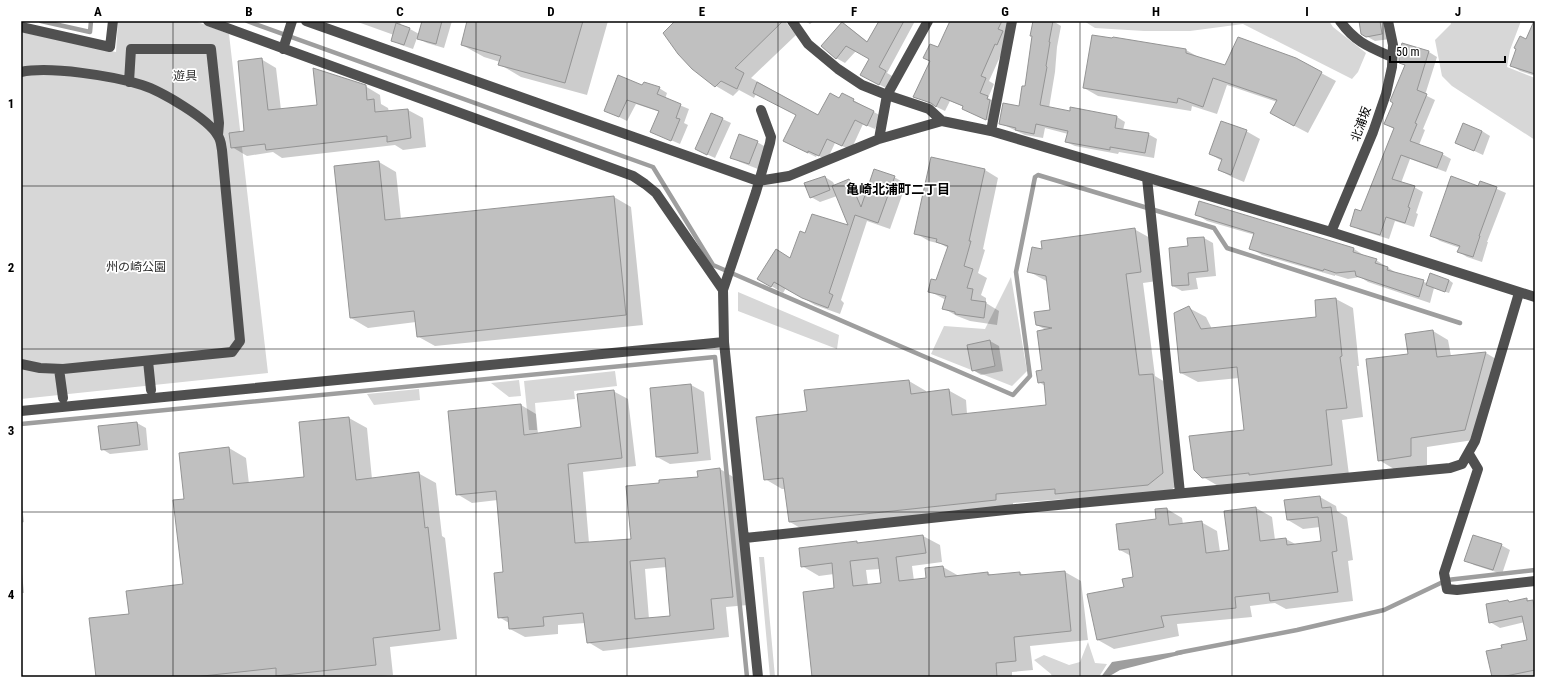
<svg xmlns="http://www.w3.org/2000/svg" width="1556" height="698" font-family="'Roboto Condensed','Noto Sans JP',sans-serif">
	<style>
		.green { fill: #d7d7d7 }
		.water { fill: #9e9e9e }
		.shadow { fill: #0003; fill-rule: evenodd }
		.lines { fill: none; stroke-linecap: round; stroke-linejoin: round }
		.stream { stroke: #9e9e9e; stroke-width: 4.5 }
		.building { fill: #c0c0c0; stroke: #949494; fill-rule: evenodd }
		.minor { stroke: #505050; stroke-width: 10 }
		.grid { fill: none; stroke: #000; stroke-width: 1; stroke-opacity: 0.55 }
		.labels { text-anchor: middle; stroke-width: 3.5; stroke-linejoin: round; paint-order: stroke }
		.park-label { font-size: 12px; fill: #2e2e2e; stroke: #fff }
		.street-label { font-size: 12px; fill: #000; stroke: #fff }
		.neighbourhood-label { font-size: 13px; font-weight: bold; fill: #000; stroke: #fff }
		.neatline { fill: none; stroke: #000; stroke-width: 1.5 }
		.grid-label { font-size: 13px; text-anchor: middle; font-weight: bold; fill: #000 }
	</style>
	<rect width="100%" height="100%" fill="#fff"/>
	<!-- green -->
	<path class="green" d="M118 21H195L229 34 268 373 21 399V32L116 52Z
		M1084 21H1329L1333 27 1366 53 1358 72 1352 79 1243 24 1190 31H1144L1095 28Z
		M1450 21H1521L1510 50 1507 67 1535 78V140L1452 86 1442 76 1435 40 1451 24Z
		M1011 277 1027 371 1012 386 931 354 944 326 985 329Z
		M738 292 839 335 837 349 738 311Z
		M615 371 617 386 574 391 575 399 535 403 537 430H529L524 381Z
		M519 380 521 396 509 397 491 383Z
		M419 389 420 400 374 405 367 394Z
		M759 557H764L775 677H770Z
		M1088 642 1095 663 1107 664 1099 677H1052L1051 674 1034 660 1044 655 1069 665 1080 662Z"/>
	<!-- water -->
	<path class="water" d="M1181 651 1183 654 1120 670 1108 677H1101L1112 662Z"/>
	<!-- shadow -->
	<path class="shadow" d="M355 21H401L400 25 410 29 419 34 422 21H452L444 48 427 43 417 38 413 49 401 45 392 40 394 35Z
		M468 21H608L587 95 521 77 499 64 500 62 484 57 462 45Z
		M677 21H785L796 35 751 78 819 116 840 99 853 100 881 116 875 129 863 124 851 150 835 143 827 160 817 155 816 157 792 145 797 115 756 94 754 98 739 90 733 96 716 86Z
		M805 21H814L810 24Z
		M880 21H915L887 73 894 77 888 89 870 80V59L856 51 845 63 836 58 842 23 850 28 868 42Z
		M952 21H1004L1011 25 1004 48 989 81 994 84 988 98 996 102 995 124 972 113 964 107 950 101 945 111 914 96 931 62 925 58 939 48Z
		M1034 21H1053L1061 26 1057 47 1055 72 1049 108 1071 113 1117 117 1125 122 1123 130 1148 134 1157 139 1154 158 1119 152 1118 154 1075 146 1066 142 1068 134 1045 128 1043 138 1025 135 1000 123 1020 107 1026 87Z
		M1360 21H1387L1390 39 1375 41 1366 36Z
		M1535 24V76L1520 71 1512 66Z
		M1186 50 1200 58 1225 67 1295 59 1336 81 1308 133 1285 121 1277 102 1227 85 1217 114 1192 106 1191 111 1098 96 1084 88Z
		M1429 52 1437 57 1425 95 1435 100 1423 129 1425 130 1419 145 1442 154 1451 159 1446 172 1410 159 1401 183 1414 187 1423 192 1416 213 1418 214 1414 227 1395 221 1389 239 1360 230 1351 225 1361 212 1394 129 1385 124 1394 103 1406 66 1400 63Z
		M261 59 276 68 281 110 319 106 365 86 380 95 381 104 388 108 389 112 408 110 423 118 426 147 403 150 395 145 282 158 273 152 247 156 232 147 245 132Z
		M643 86 659 88 667 93 665 99 689 109 684 123 688 125 680 144 652 132 660 112 636 104 627 121 605 110Z
		M712 114 731 123 715 158 704 153Z
		M1246 131 1260 139 1244 182 1232 177 1219 170 1222 161 1210 154Z
		M1482 131 1490 136 1483 155 1457 143Z
		M757 142 766 147 758 169 740 162 731 157Z
		M932 158 985 170 998 178 983 249 985 250 978 273 987 278 981 295 986 298V303L999 311 997 325 970 321 957 316 943 308 946 300 929 291 937 282 948 248 941 244 929 241 915 233Z
		M379 162 396 172 401 219 614 197 631 207 643 325 435 346 417 336 416 322 368 328 351 318Z
		M825 177 833 182 835 186 849 180 861 187 865 197 894 177 906 184 890 229 867 221 841 300 844 303 840 314 815 305 786 288 783 293 758 278 791 259 806 234 850 227 837 196 820 202 811 197Z
		M1481 182 1506 193 1487 242H1488L1482 262 1467 257 1459 252 1460 248 1440 241 1432 236 1479 187Z
		M1199 202 1354 249 1365 256 1376 260 1398 274 1427 283 1449 280 1453 283 1449 293 1434 288 1430 303 1368 282 1360 277 1348 279 1335 275V276L1262 255 1250 248 1255 235 1207 221 1196 214Z
		M1134 229 1152 239 1157 281 1143 283 1155 376 1170 385 1180 483 1166 494 1073 504 1065 499 1013 503V509L807 532 790 522 786 489H782L765 479 808 411 909 381 926 391V393L948 390 966 400 967 414 1047 406 1045 386 1039 382 1043 371 1046 330 1037 325 1052 311 1048 282 1028 271 1043 250Z
		M1204 238 1213 243 1216 276 1196 278 1198 289 1182 291 1173 286 1189 247 1188 239Z
		M1336 299 1353 308 1359 366H1357L1363 417 1342 420 1349 475 1220 487 1203 477 1245 431 1239 378 1198 382 1181 373 1189 308 1206 317 1212 329 1318 318Z
		M1433 331 1448 340 1451 356 1486 353 1501 362 1480 439 1427 447V465L1394 469 1379 460Z
		M990 341 999 346 1003 371 981 375 973 370Z
		M691 385 704 392 711 460 670 464 657 457 651 389Z
		M613 391 628 399 636 466 583 472 589 543 632 540 660 484 699 477 720 469 735 478 748 605 726 607 729 637 603 651 588 642 585 623 558 625V634L525 637 510 629 509 623 499 617 504 573 498 500 472 503 457 494 521 405 536 414 538 434 582 428ZM667 567 671 616 649 619 645 569Z
		M349 418 367 428 372 479 418 473 436 483 442 536 445 538 457 639 390 647 393 675 372 677H97L130 614 184 585 185 500 229 448 246 458 249 484 306 478 300 423Z
		M137 423 146 428 148 450 110 454 102 449Z
		M21 497 24 522 21 523Z
		M1320 497 1336 506 1337 511 1347 517 1353 560 1348 561 1353 601 1286 609 1275 603 1250 606 1252 617 1177 624 1179 636 1114 649 1098 640 1125 588 1134 577 1131 556 1120 550 1157 520 1167 509 1182 518 1183 524 1201 522 1217 531 1220 552 1231 551 1256 508 1272 517 1275 540 1286 539 1297 545 1322 541 1320 527 1303 529 1288 520 1285 501Z
		M923 536 940 545 942 562 912 566 914 581 927 579 926 569 943 567 959 576 988 573 993 576 1020 573 1026 576 1065 572 1081 581 1088 640 1030 646 1033 670 1012 672V677H813L836 589 834 574 819 576 802 566 856 542 859 544ZM880 569 882 584 868 585 866 570Z
		M1501 545 1510 550 1502 574 1474 565 1466 560Z
		M21 563 24 593H21Z
		M1526 599 1532 602H1535V677H1493L1529 641 1525 622 1500 628 1490 622 1508 601 1511 602Z"/>
	<g class="lines">
		<!-- stream -->
		<path class="stream" d="M41 21 90 32 91 21
			M247 21 653 167 713 265 1013 395 1030 376 1016 272 1035 177 1038 175 1214 228 1227 248 1460 323
			M21 424 715 357 747 677
			M1177 653 1297 630 1384 610 1447 580 1535 570"/>
	</g>
	<!-- building -->
	<path class="building" d="M422 21H442L436 44 417 39Z
		M467 21H583L565 83 498 65 501 56 461 45Z
		M675 21H783L735 68 744 73 737 89 721 81 715 87 692 69 678 54 663 33Z
		M879 21H904L879 67 886 71 879 85 860 75 869 59 846 46 836 59 821 46 842 22 867 42Z
		M950 21H1002L998 29 1003 31 997 45 995 44 981 76 986 78 980 93 988 96 987 99 990 100 986 120 962 109 963 106 941 97 936 107 931 103 913 97 930 61 923 58 930 44 938 47Z
		M1033 21H1053L1049 42H1050L1046 66 1047 67 1040 105 1070 111V107L1117 116 1115 128 1149 133 1145 153 1110 147V150L1065 142 1068 131 1036 124 1034 134 1015 130 1016 128 999 124 1003 103 1019 106 1022 86H1025L1032 36H1030Z
		M1359 21H1380L1382 34 1366 37 1361 34Z
		M1534 21H1535V74L1510 66 1516 49 1514 48 1520 36 1526 39Z
		M396 23 410 28 404 45 391 41Z
		M1092 35 1112 38 1113 37 1186 49V53L1225 65 1238 37 1296 58 1322 72 1294 126 1270 113 1277 100 1213 78 1203 107 1178 98 1177 103 1083 88Z
		M1402 43 1429 51 1417 90 1427 94 1415 123 1417 124 1410 141 1443 153 1437 168 1401 155 1392 179 1415 186 1408 207 1410 208 1405 223 1386 217 1380 235 1350 226 1355 209 1361 211 1394 128 1384 124 1393 103 1390 101 1405 65 1399 63V54Z
		M262 58 268 110 317 105 313 68 366 85 367 100 374 99 375 112 408 109 411 138 387 142V136L266 150 265 144 231 148 229 133 244 131 238 61Z
		M618 75 642 85 644 82 660 87 657 94 681 104 676 118 680 119 671 141 650 132 659 111 627 100 619 117 604 111Z
		M757 82 818 115 830 93 839 98 842 93 854 99 853 101 874 111 867 126 855 120 842 146 827 139 819 156 808 151V153L783 141 796 115 753 93Z
		M711 113 723 118 707 155 695 149Z
		M1221 121 1247 130 1231 175 1218 170 1222 159 1209 154Z
		M1463 123 1482 131 1474 151 1455 143Z
		M739 134 758 141 749 164 730 158Z
		M931 157 985 169 969 241H971L964 266 973 269 967 288 973 289 971 300 986 302 984 318 955 314V312L942 309 946 296 928 292 931 279 936 280 948 246 936 242 937 239 914 234Z
		M379 161 385 220 614 196 626 315 417 337 414 311 350 318 334 166Z
		M874 169 895 176 878 223 855 215 829 293 833 295 828 308 802 298 774 282 771 287 757 279 776 249 790 258 800 231 805 233 812 214 848 225 832 186 849 179 861 207Z
		M825 176 830 190 810 198 804 183Z
		M1451 176 1478 186 1480 181 1497 187 1479 236H1480L1473 257 1457 252 1460 246 1430 236Z
		M1199 201 1354 248 1353 252 1377 259 1375 263 1388 267 1387 270 1424 280 1419 297 1356 276 1355 271 1336 273 1324 269 1323 271 1249 249 1254 233 1195 215Z
		M1135 228 1141 272 1126 274 1139 375 1153 374 1163 473 1148 485 1055 494V489L996 494V500L789 522 783 478 764 480 756 417 807 411 804 390 909 380 911 394 949 389 952 415 1046 405 1044 382 1038 383 1036 371 1042 370 1037 331 1052 328 1036 325 1034 312 1050 310 1046 276 1027 272 1032 247 1042 249 1041 241Z
		M1204 237 1208 271 1188 273 1189 285 1172 286 1169 248 1188 246 1187 238Z
		M1430 273 1449 280 1445 292 1426 285Z
		M1336 298 1342 356 1340 357 1347 408 1326 410 1332 465 1249 475V473L1202 478 1194 470 1189 436 1244 430 1237 367 1180 373 1174 313 1189 306 1201 329 1316 317 1315 300Z
		M1433 330 1437 357 1486 352 1465 430 1411 438V456L1378 461 1366 359 1408 354 1405 334Z
		M990 340 995 366 972 371 967 345Z
		M691 384 698 453 656 457 650 388Z
		M614 390 622 458 568 464 575 543 631 539 626 486 659 483V480L698 477 697 471 720 468 733 597 711 599 714 629 587 643 583 613 543 617 544 626 509 629 508 617 498 618 494 573 503 572 496 491 456 495 448 411 521 404 524 435 581 427 577 394ZM665 558 670 616 635 619 630 561Z
		M349 417 356 480 419 472 425 528 428 527 440 630 373 638 376 665 276 676V668L194 677H96L89 618 129 614 126 591 183 584 173 500 184 499 179 453 229 447 233 484 304 477 299 422Z
		M137 422 140 445 101 450 98 426Z
		M1320 496 1322 508 1331 507 1337 551 1332 552 1338 592 1270 601 1269 593 1235 597 1236 608 1161 616 1164 627 1097 640 1087 594 1124 587 1122 579 1133 577 1129 549 1119 550 1116 524 1156 519 1155 509 1167 508 1169 525 1202 521 1206 553 1229 550 1224 511 1256 507 1260 541 1286 538 1287 545 1321 541 1318 517 1287 520 1284 500Z
		M923 535 926 553 896 557 899 581 926 578 925 568 943 566 945 577 988 572V575L1020 572V575L1065 571 1071 631 1014 637 1016 661 996 663 997 677H812L803 592 834 588 832 563 801 567 799 548 857 541V543ZM878 558 881 583 853 586 850 561Z
		M1473 535 1502 544 1493 570 1464 561Z
		M1527 598V601L1533 600 1535 612V670L1501 677H1492L1486 651 1502 648 1501 645 1527 640 1522 616 1489 623 1486 604 1508 600 1509 602Z"/>
	<g class="lines">
		<!-- minor -->
		<path class="minor" d="M208 21 633 176 645 184 656 193 723 290
			M306 21 758 181 789 176 879 139 942 121 991 131 1331 232 1535 297
			M792 21 808 44 838 69 862 85 887 95 929 109 942 121
			M1340 21C1355 42 1369 47 1392 57
			M21 27 110 47 113 21
			M283 49 292 21
			M21 72C50 66 114 76 142 85 161 91 209 119 218 136 221 140 221 145 222 150L240 341 232 352 63 369 40 368 21 364
			M129 82 131 49H211L219 123 218 135
			M991 131 1012 21
			M879 139 887 95 928 21
			M1147 178 1180 493
			M1331 232 1373 132 1386 94 1392 67 1393 45 1388 21
			M148 361 151 390
			M59 369 63 398
			M21 411 724 342
			M1469 454 1478 469 1444 573 1447 589 1457 590 1535 581
			M745 538 1005 510 1450 468 1462 464 1475 441 1519 293
			M758 677 724 342 723 290 756 192 770 143 771 137 761 110"/>
	</g>
	<!-- grid -->
	<path class="grid" d="M173 21V677M324 21V677M476 21V677M627 21V677M778 21V677M929 21V677M1080 21V677M1232 21V677M1383 21V677M21 186H1535M21 349H1535M21 512H1535"/>
	<g class="labels">
		<!-- park labels -->
		<g class="park-label">
			<text x="185" y="80">遊具</text>
			<text x="136" y="271">州の崎公園</text>
		</g>
		<!-- street labels -->
		<g class="street-label">
			<text transform="translate(1361 124) rotate(-70)" y="4">北浦坂</text>
		</g>
		<!-- neighbourhood labels -->
		<g class="neighbourhood-label">
			<text x="898" y="194">亀崎北浦町二丁目</text>
		</g>
	</g>
	<!-- border -->
	<rect width="1556" height="698" fill="none" stroke="#ffffff" stroke-width="44"/>
	<!-- scale -->
	<path d="M1390 56v6h115v-6" fill="none" stroke="#000000" stroke-width="2"/>
	<text x="1396" y="56" font-size="12" fill="#000000" stroke="#ffffff" stroke-width="3" paint-order="stroke">50 m</text>
	<rect x="22" y="22" width="1512" height="654" class="neatline"/>
	<g class="grid-label">
		<text x="98" y="16">A</text>
		<text x="249" y="16">B</text>
		<text x="400" y="16">C</text>
		<text x="551" y="16">D</text>
		<text x="702" y="16">E</text>
		<text x="854" y="16">F</text>
		<text x="1005" y="16">G</text>
		<text x="1156" y="16">H</text>
		<text x="1307" y="16">I</text>
		<text x="1458" y="16">J</text>
		<text x="11" y="108">1</text>
		<text x="11" y="272">2</text>
		<text x="11" y="435">3</text>
		<text x="11" y="599">4</text>
	</g>
</svg>
